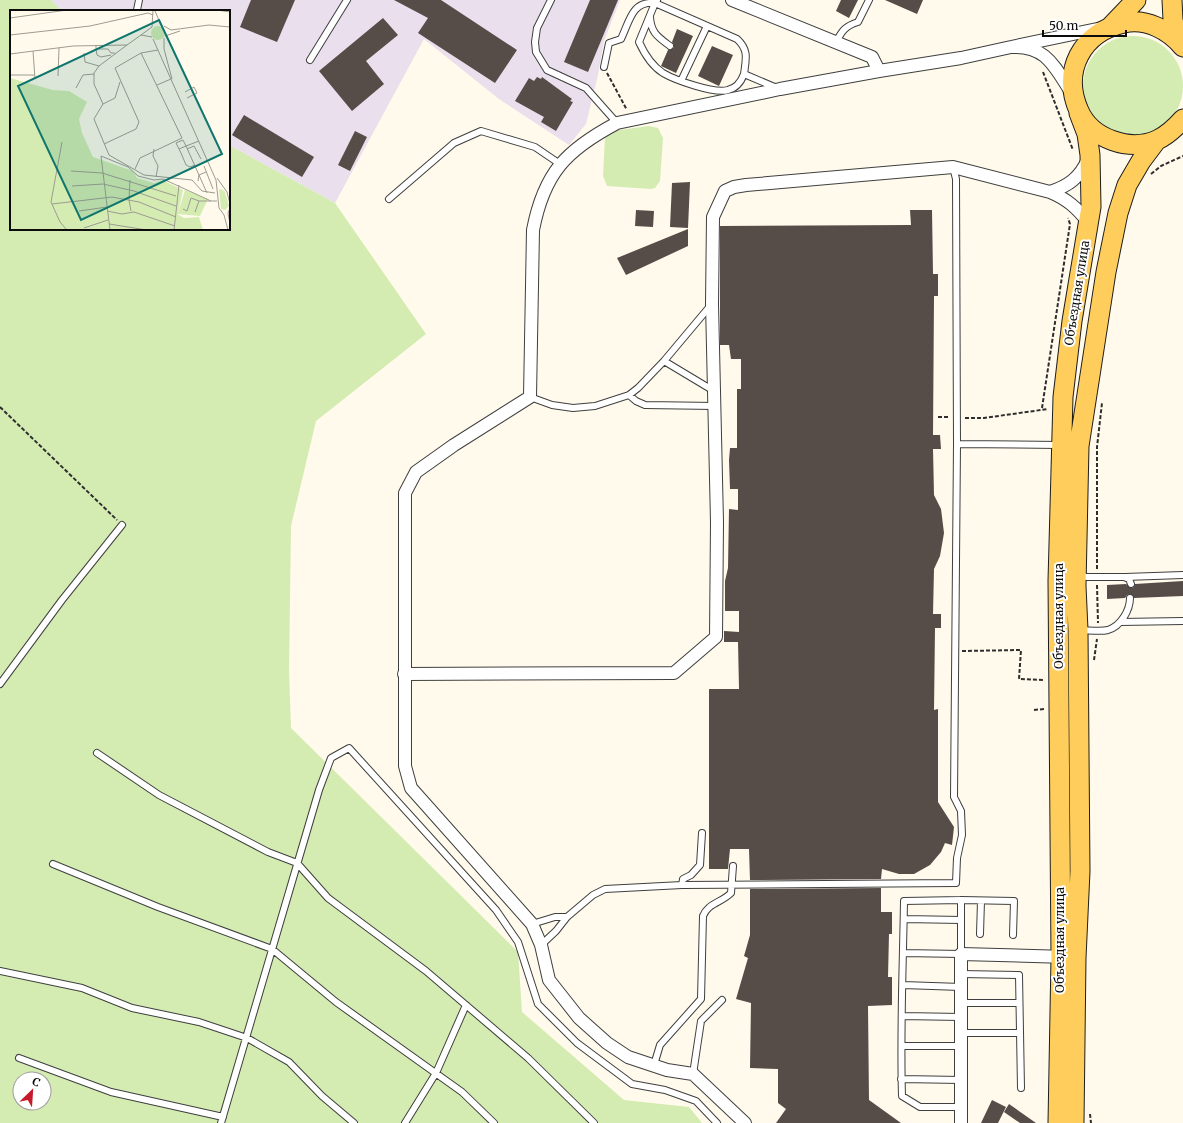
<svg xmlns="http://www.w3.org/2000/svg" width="1183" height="1123" font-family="Merriweather,serif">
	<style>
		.industrial { fill: #eadfec }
		.green { fill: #d4ecb2; fill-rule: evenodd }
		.building { fill: #564c48 }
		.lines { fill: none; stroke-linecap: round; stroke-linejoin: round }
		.service-casing { stroke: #3f3f3f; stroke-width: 8 }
		.minor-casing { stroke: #3f3f3f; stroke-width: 14 }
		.primary-casing { stroke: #1d1d1d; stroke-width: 21 }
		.path { stroke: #2e2e2e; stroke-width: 2; stroke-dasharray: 4 2; stroke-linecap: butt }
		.service { stroke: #fff; stroke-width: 6 }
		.minor { stroke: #fff; stroke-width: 12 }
		.primary { stroke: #ffcd5b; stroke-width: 19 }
		.labels { text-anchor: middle; stroke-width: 4; stroke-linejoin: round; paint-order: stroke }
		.street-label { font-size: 12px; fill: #0c0c0c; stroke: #fff }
		.inset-road { fill: none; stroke: #9e9b92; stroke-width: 1 }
		.view { fill: #0f766e; fill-opacity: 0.15; stroke: #0f766e; stroke-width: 2 }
		.inset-edge { fill: none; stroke: #0c0c0c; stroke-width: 2 }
	</style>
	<rect width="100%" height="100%" fill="#fffaeb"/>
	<!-- industrial -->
	<path class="industrial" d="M51 0H620L604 41 598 75 586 124 569 145 499 99 424 39 335 203 229 145V11H62Z"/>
	<!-- green -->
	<path class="green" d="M0 0H51L62 11H11V229H229V145L335 203 426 334 316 421 291 526 289 670 291 728 518 952 522 1012 624 1100 689 1107 702 1123H0ZM20 1079H44V1103H20Z
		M1083 86a50 50 0 1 1 100 0a50 50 0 1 1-100 0Z
		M649 126 658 128 663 138 660 181 655 188 651 189 607 186 603 176 605 136 612 131Z"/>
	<!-- building -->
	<path class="building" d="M251 0H295L277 42 240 27Z
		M394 0H441L517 50 495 83 418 33 428 18Z
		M590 0H618L588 72 564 62Z
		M841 0H858L849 18 836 11Z
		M885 0H923L917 14Z
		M383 18 398 35 366 61 384 84 352 111 319 71Z
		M677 29 693 36 676 73 661 66 668 50 674 48V45L672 42Z
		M712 46 733 55 719 86 698 76Z
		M537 77 541 79 542 77 572 99 570 101 573 102 556 131 541 122 544 117 515 101 529 78 534 81Z
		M244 115 314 157 302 177 232 135Z
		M355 131 367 137 350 171 338 165Z
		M690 182 688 228 670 227 672 183Z
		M636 210 654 211 653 227 635 226Z
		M910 210H932L933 274H938V296H934L933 435H940L941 449H933L934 495 941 509 944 533 940 556 934 569 933 614H941V628H935L934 710 938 709V802L954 827 952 845 945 843 941 852 930 865 914 874H899L882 869 881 879 750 880 749 849H730L728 869H709V689H739L738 642H724V631L739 632V611H725V581L728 568 729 509 738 510V489H730L729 460 730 448H737V389H741V359H731L729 345H720V226L911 225Z
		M688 229V246L626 275 617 258Z
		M1183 581V596L1134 598 1130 594 1127 595 1125 598 1107 599V585L1126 584 1131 588 1134 587 1135 584Z
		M881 888V912H892V934H889L888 977H892V1005L868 1006 869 1100 901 1123H776L786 1109 778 1103V1069L750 1068 751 1003 736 999 748 958 744 956 750 935V889Z
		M992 1100 1006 1107 998 1123H981Z
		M1009 1104 1036 1123H1020L1004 1112Z"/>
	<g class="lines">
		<defs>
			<path id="service" d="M551 0 537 28 535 42 536 52 547 70 586 88 617 123
				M657 0 655 3 737 39C749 50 746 59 744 74L777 88
				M137 10 139 0
				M650 17C651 33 658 37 670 46
				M836 42C842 31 845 26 858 22L869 0
				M310 60 347 0
				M604 67 609 43 621 39C630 20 632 1 655 3L639 42C644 53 652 66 663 73 675 80 714 94 728 90 737 88 741 82 744 74
				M681 81 707 26
				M389 199 454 143 481 131 535 147 560 164
				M664 361 714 391
				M629 395 636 401 645 405 715 406
				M530 397 552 405 573 408 595 406 629 395 638 388 664 361 711 305
				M957 444 1060 445
				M1079 573 1086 577H1124L1129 579 1131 584
				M1125 577 1183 575
				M1120 622 1183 621
				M1080 630C1088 630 1100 632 1108 630 1121 626 1130 610 1130 598
				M0 684 62 600 122 525
				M97 753 159 795 268 852 297 863 328 898 426 971 528 1058 594 1123
				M53 864 158 907 272 949 336 1002 462 1092 494 1123
				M682 885 683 879 691 875 700 865 702 833
				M961 900 1014 901 1013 935
				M904 919 961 920
				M532 924 555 917H567
				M980 934 981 901
				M541 945 556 931 567 917 593 895 605 889 682 885 956 883 957 858 962 835 961 811 954 797 957 444 956 179 953 167
				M903 953 961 954V900L904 901C903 966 900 1031 902 1096L920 1107H961
				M0 971 82 988 132 1008 199 1022 247 1038 289 1062 322 1096 354 1123
				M961 974 1019 975 1021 1088
				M903 985 961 987
				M961 1003H1019
				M902 1016 961 1017
				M961 1033H1020
				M902 1046H961
				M19 1058 111 1092 223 1117
				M654 1065 660 1045 701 999 703 916C708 903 721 903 731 893L733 866
				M693 1074 701 1021 722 1000
				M901 1079 961 1080
				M221 1123 319 790 331 758 349 748 496 910 518 942 538 1004 577 1043 632 1084 665 1090 696 1101 717 1123
				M405 1123 436 1073 466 1005"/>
			<path id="minor" d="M732 0 872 57 879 71 961 58 1011 47
				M1071 92C1054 66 1046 45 1011 47L1102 28
				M1050 192C1068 186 1080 178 1088 159
				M404 674 674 673 716 637 717 522 712 304 713 217 725 191 734 187 746 185 953 167 1050 192C1067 199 1077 208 1088 222
				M745 1123 693 1074 667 1070 628 1057 607 1043 579 1018 549 980 541 945 532 924 411 788 405 766V493L416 472 454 445 530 397 533 230C544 173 566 150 617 123L780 89 879 71
				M961 1123V954L1067 957"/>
			<path id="primary" d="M1172 0 1173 20 1178 40
				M1111 26 1136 0
				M1183 47C1169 30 1146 18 1124 23 1082 32 1061 71 1079 111 1091 139 1130 152 1157 140 1168 135 1175 128 1183 119
				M1058 1123 1061 957 1058 581 1063 397 1072 321 1091 207 1090 155 1087 134 1079 113
				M1074 1123 1076 958 1080 871 1078 630 1076 586 1079 446 1106 272 1118 213 1127 185 1141 161 1156 141"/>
		</defs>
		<!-- service casing -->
		<use href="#service" class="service-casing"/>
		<!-- minor casing -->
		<use href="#minor" class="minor-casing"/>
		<!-- primary casing -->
		<use href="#primary" class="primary-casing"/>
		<!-- path -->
		<path class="path" d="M1043 72 1073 150
			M607 73 627 110
			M1151 174 1161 166 1183 156
			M0 407 117 520
			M1042 408 1070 224 1068 218
			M938 417H949
			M965 418H984L1048 409
			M1097 569V447L1102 403
			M1097 585 1098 623
			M962 651 1021 650 1019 679 1044 680
			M1094 660 1097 639
			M1034 710 1044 709
			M1090 1114 1091 1123"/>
		<!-- service -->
		<use href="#service" class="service"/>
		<!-- minor -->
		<use href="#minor" class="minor"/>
		<!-- primary -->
		<use href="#primary" class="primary"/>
	</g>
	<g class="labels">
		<!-- street labels -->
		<g class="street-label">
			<text transform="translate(1077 293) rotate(-81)" y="4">Объездная улица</text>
			<text transform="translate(1059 616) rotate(-90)" y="4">Объездная улица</text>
			<text transform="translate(1060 940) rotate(-90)" y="4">Объездная улица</text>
		</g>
	</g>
	<!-- overview -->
	<g transform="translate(10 10)">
		<rect width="220" height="220" fill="#fffaeb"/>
		<path d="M141 23a7 7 0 1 1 14 0a7 7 0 1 1-14 0ZM0 68 43 80 59 81 77 92 69 109 72 123 83 147 123 161 127 168 144 173 152 170 173 180 168 203 175 180 198 189 190 206 167 204 174 208 189 207 193 220H0ZM211 179 215 182 219 196 215 200 211 199 209 180Z" fill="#d4ecb2"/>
		<path class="inset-road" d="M207 0 220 2M145 1 151 15M0 8 57 0M154 16 161 20 199 15 220 17M142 17 143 0M0 25 80 16 138 3 143 5M155 26 170 21M142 27 131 25 142 17M154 28V39L162 69M143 29 206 170 209 198 214 205 218 220M86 35V39H98L101 43H105M86 39 87 45 91 47 101 45M23 41 25 69M74 43 75 52 89 56M0 44 63 36 117 35 131 25M0 65H24M48 66 49 38M110 72 105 88 93 94 84 109 99 145 134 165 182 170 192 181 205 183M147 75 161 69M66 78 73 65 84 64M175 82 184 77 187 83 177 88M93 94 84 74V63L89 56 117 35M189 131 176 136 197 183M52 132 41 192 50 212 57 220M94 134 126 119 129 112 105 58 131 43 148 40M144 139 143 146 148 156 146 167M169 139 176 136 173 130 166 133 171 143 176 155 180 157 185 155M177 139 184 136 191 149M194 156 203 179M125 159 130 148 172 128 131 43M61 161 92 163 166 186M207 168 217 182 220 194M120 170 119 190 121 201M188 171 189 165 196 162M62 176 93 174 124 181 166 196M42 194 102 187 129 192 166 207M220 198 218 203 220 214M173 199 177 201 181 188 189 191M69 201 97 197M97 201 112 204 124 202 165 216M185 202 189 191H207M99 214 137 220M74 218 98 210M100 220 91 146 118 157 128 166 144 170 153 169 201 191M164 220 169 175"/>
		<path class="view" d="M149 10 212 144 71 210 8 76Z"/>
		<rect width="220" height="220" class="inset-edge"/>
	</g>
	<!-- north arrow -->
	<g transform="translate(32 1091) rotate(25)"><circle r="19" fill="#ffffff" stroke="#9e9e9e"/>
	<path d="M0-3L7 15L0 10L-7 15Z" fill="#c7192c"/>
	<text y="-6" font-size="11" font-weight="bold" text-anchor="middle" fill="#0c0c0c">С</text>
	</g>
	<!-- scale -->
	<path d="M1043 30v6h83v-6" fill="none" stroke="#0c0c0c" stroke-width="2"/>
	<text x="1049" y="30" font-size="12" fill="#0c0c0c" stroke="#ffffff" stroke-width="3" paint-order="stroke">50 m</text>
</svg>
